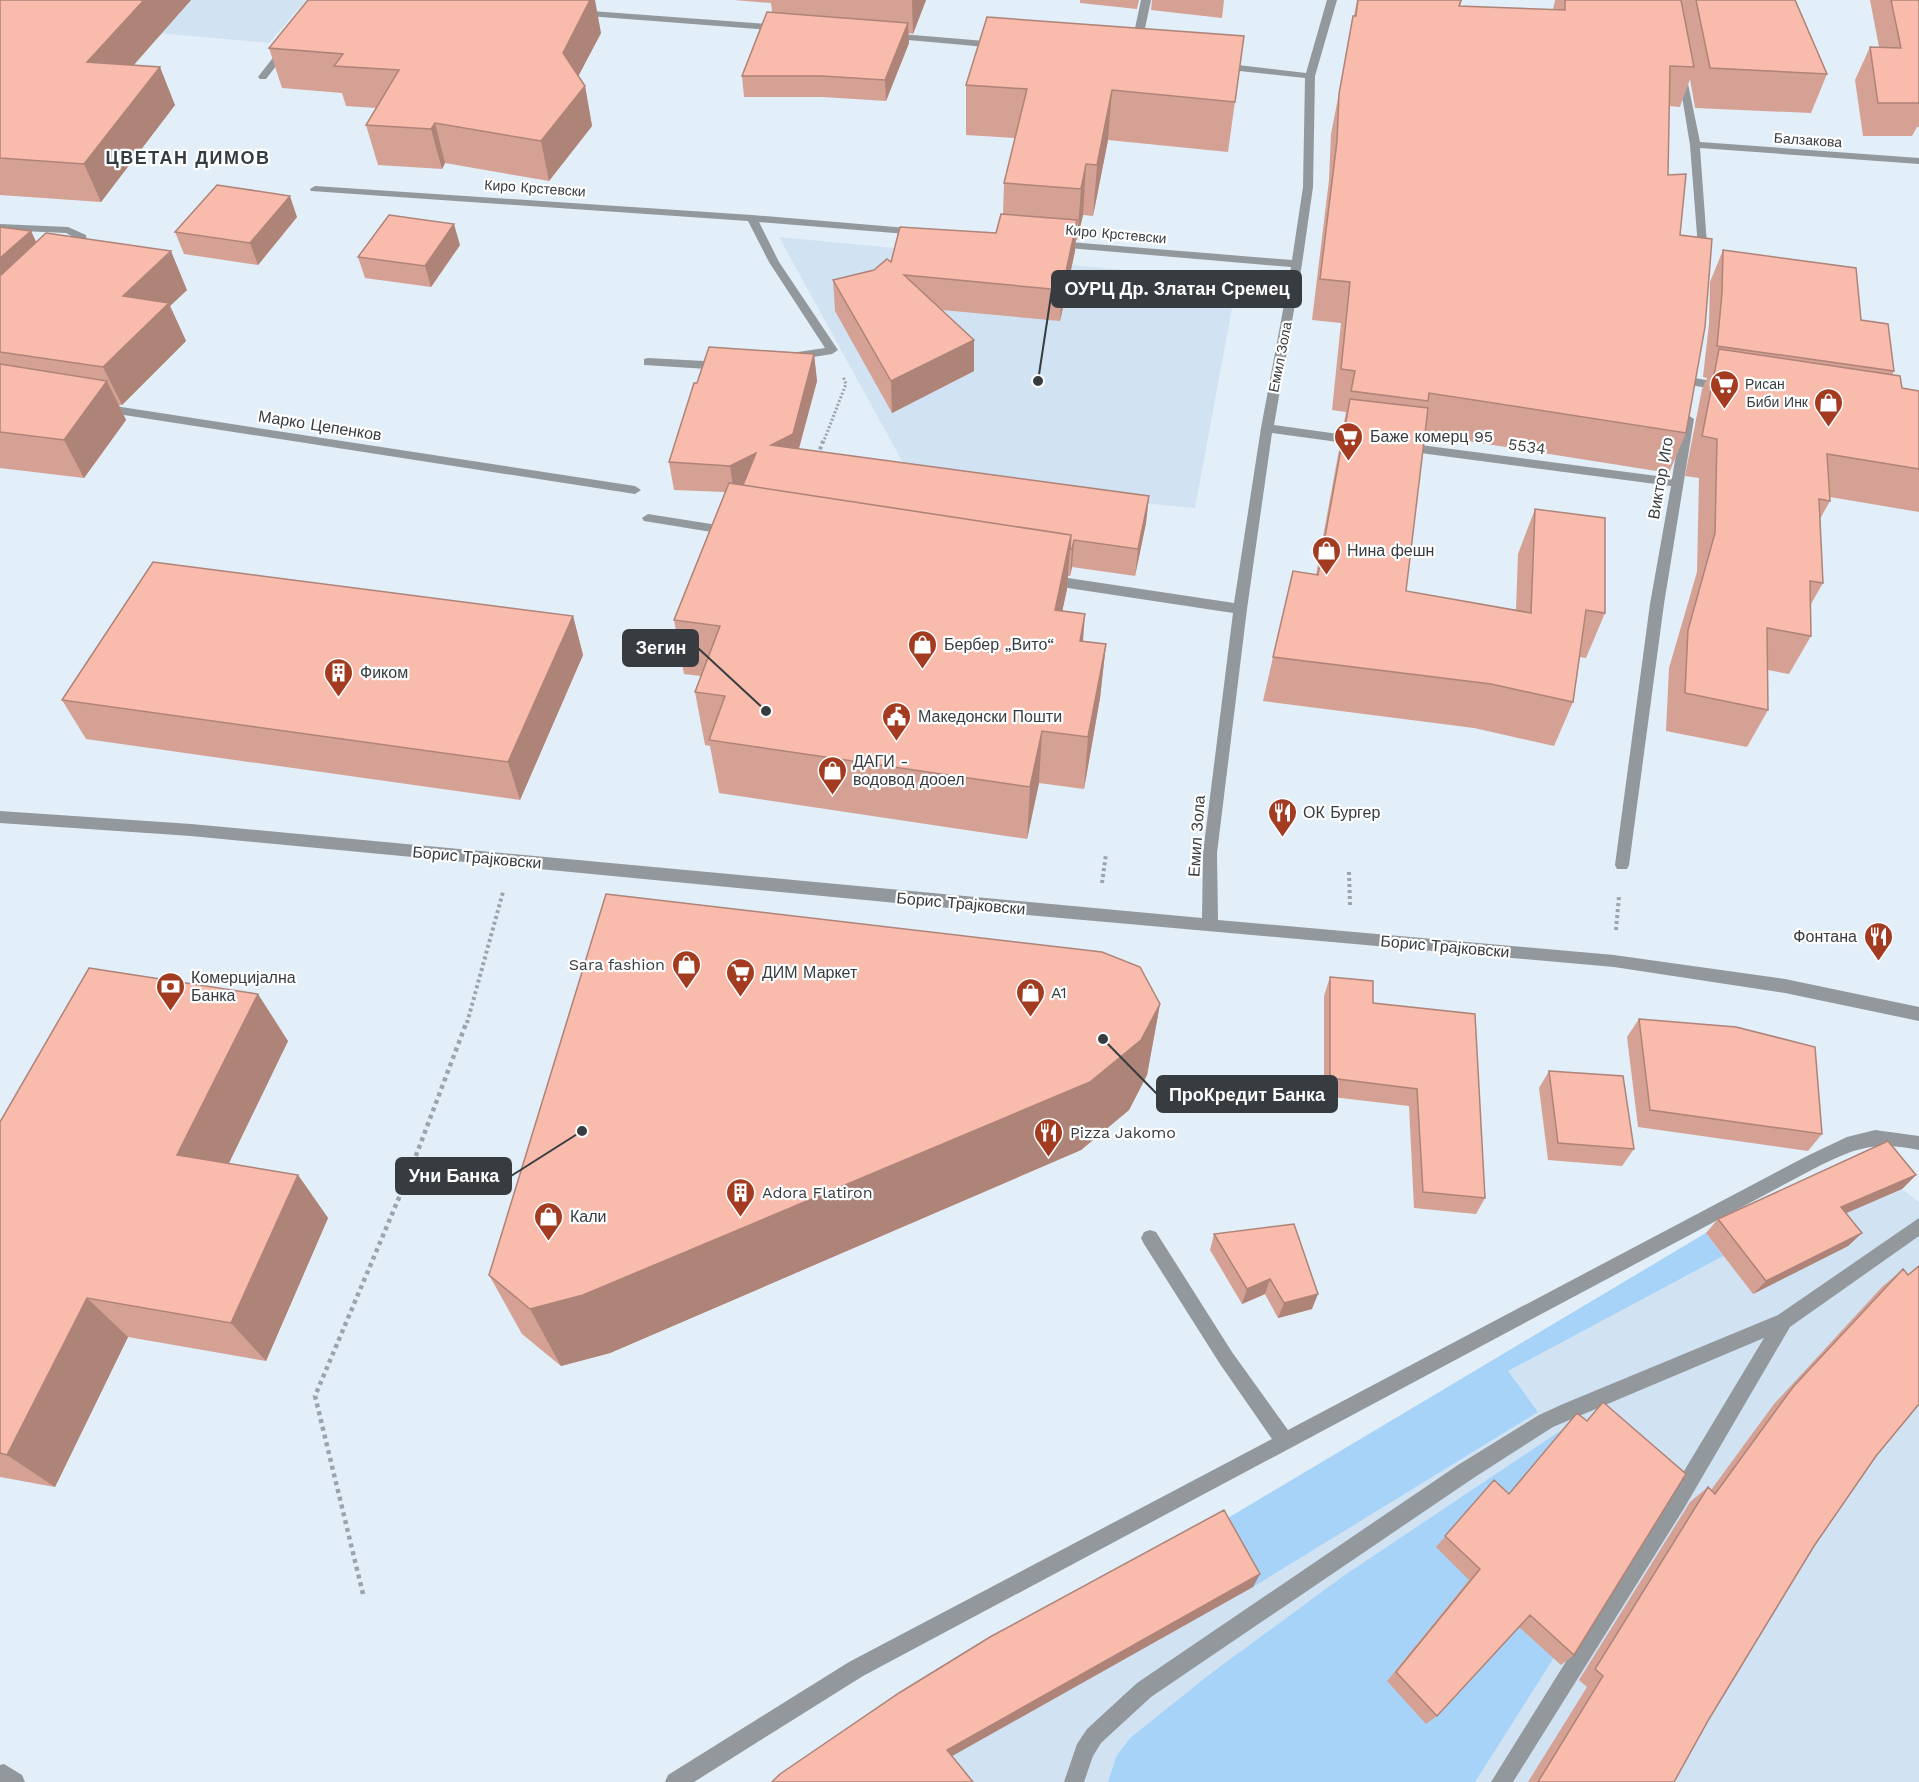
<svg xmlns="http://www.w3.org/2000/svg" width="1919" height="1782" font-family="'Work Sans',sans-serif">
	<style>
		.built { fill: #d1e3f2 }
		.green { fill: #a7d3f8 }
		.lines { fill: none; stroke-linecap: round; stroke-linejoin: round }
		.path-far2 { stroke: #9ba4ac; stroke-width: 3; stroke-dasharray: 2 2; stroke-linecap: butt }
		.path-far1 { stroke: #9ba4ac; stroke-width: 4; stroke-dasharray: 3 3; stroke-linecap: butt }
		.path { stroke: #9ba4ac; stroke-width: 4.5; stroke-dasharray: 4 4; stroke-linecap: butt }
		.minor { fill: #93989c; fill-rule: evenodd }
		.wall { fill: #d5a194 }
		.shaded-wall { fill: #ae8378 }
		.building { fill: #f8bbac; stroke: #ae8378; stroke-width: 1.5 }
		.labels { text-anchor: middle; stroke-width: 4.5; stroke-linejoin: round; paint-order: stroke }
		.far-street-label { font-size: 14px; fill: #373c40; stroke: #fff }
		.far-poi-label { font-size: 14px; fill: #373c40; stroke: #fff; text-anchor: start }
		.street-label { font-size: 16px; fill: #373c40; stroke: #fff }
		.poi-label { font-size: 16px; fill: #373c40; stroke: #fff; text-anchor: start }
		.far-district-label { font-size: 18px; font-weight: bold; letter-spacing: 1.5px; fill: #333d44; stroke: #fff }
		.leader { fill: none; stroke: #373c40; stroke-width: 2 }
		.callout-dot { fill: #373c40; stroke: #fff; stroke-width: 2 }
		.callout { fill: #373c40; stroke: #373c40; stroke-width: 2 }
		.callout-label { font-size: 18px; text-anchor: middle; font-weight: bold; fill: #fff }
	</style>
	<rect width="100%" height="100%" fill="#e2eef8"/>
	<!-- built -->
	<path class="built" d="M0 0H306L269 43 0 19Z
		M779 237 1237 281 1195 508 913 481Z
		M1902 1189 1919 1202V1782H786L1706 1233Z"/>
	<!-- green -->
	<path class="green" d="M1706 1233 1723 1256 1508 1371 1538 1412 1253 1587 1218 1524Z
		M1566 1427 1498 1506 1469 1580 1387 1681 1518 1625 1666 1481 1475 1782H1108L1116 1757 1130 1738 1214 1671 1342 1577Z"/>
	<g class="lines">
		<!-- path-far2 -->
		<path class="path-far2" d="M823 443 846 384 843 376"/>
		<!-- path-far1 -->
		<path class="path-far1" d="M818 455 823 441
			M1349 872 1350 905
			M1102 883 1106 854
			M1616 930 1619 896
			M467 1023 503 892"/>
		<!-- path -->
		<path class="path" d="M363 1594 315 1396 409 1174 467 1021"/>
		<!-- minor -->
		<path class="minor" d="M1141 0H1151L1141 47 1136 50 1131 47Z
			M1327 0H1337L1315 76 1313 187 1302 264 1274 425 1360 437 1366 441 1360 445 1272 433 1247 609 1217 853 1218 920 1614 955 1785 979 1919 1007V1021L1785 993 1614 967 949 908 191 836 0 823V811L191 824 1202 918 1203 853 1233 613 1048 585 1042 580 1048 575 1234 603 1261 428 1291 267 1057 247 1052 244 1057 241 1292 260 1303 187 1305 78 1221 69 1216 66 1221 63 1306 73Z
			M578 10 782 25 787 28 782 31 575 15 573 13Z
			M889 33 997 42 1002 45 997 48 886 38V34Z
			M282 46 290 48 266 79H260L258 77Z
			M1678 72 1686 74 1700 142 1919 158V164L1700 148 1708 258 1699 260 1690 145Z
			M315 186 752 215 919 229 924 232 919 235 759 222 779 262 838 350 832 354 788 361 782 357 784 354 825 348 769 262 748 221 311 191 310 189Z
			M0 224 68 227 86 235 88 247 79 257H71L70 255 78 246 77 239 66 233 0 230Z
			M648 358 723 362 729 366 723 370 644 365V359Z
			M1695 378 1723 383 1729 387 1723 391 1691 385 1689 382Z
			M102 404 635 486 641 490 635 494 98 411V405Z
			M1688 415 1694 419 1664 604 1629 865 1627 869H1617L1615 865 1650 604 1671 486 1405 451 1399 447 1405 443 1672 478 1682 419Z
			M648 514 730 527 736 531 730 535 644 521 642 518Z
			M1875 1130 1919 1136V1150C1876 1141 1857 1147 1819 1166L863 1676 694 1782H665L668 1775 849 1662 1272 1439 1220 1364 1144 1244 1141 1238 1144 1232 1150 1230 1156 1232 1232 1352 1288 1430 1807 1156 1847 1137Z
			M1919 1218V1236L1790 1327 1683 1510 1513 1782H1491L1669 1496 1764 1338 1553 1427 1472 1479 1151 1697 1101 1743 1093 1756 1084 1782H1064L1077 1744 1087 1729 1137 1683 1458 1465 1539 1415 1563 1404 1778 1315Z
			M4 1764 22 1775 25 1782H0V1765Z"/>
	</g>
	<!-- wall -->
	<path class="wall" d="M0 0H191L133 65 175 105 101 202 0 195Z
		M734 0H926L913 34 909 33V43L886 101 823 97H744L742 76 772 12 771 3Z
		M1080 0H1139L1137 9 1080 3Z
		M1152 0H1224L1222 18 1151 10Z
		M1357 0H1462L1460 6 1553 10 1555 0H1795L1827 74 1811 113 1695 108 1690 79 1680 107 1669 106 1668 175 1680 235 1686 433 1669 473 1424 434 1406 591 1516 610 1518 554 1535 509 1605 613 1586 658 1580 657 1573 702 1554 746 1474 728 1263 701 1273 657 1316 575 1346 412 1332 410 1341 323 1312 320 1329 180 1331 134Z
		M1870 0H1919V127H1917L1912 136H1863L1855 80 1870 47H1879Z
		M601 33 578 76 585 86 592 126 549 181 445 163 442 169 378 165 366 125 376 108 346 106 342 93 282 88 269 48Z
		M1244 36 1228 152 1108 140 1093 216 1083 215 1077 240H1076L1075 251 1060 321 942 310 974 371 892 413 835 311 833 280 874 270 891 262 996 233 1003 214 1004 183 1015 138 966 135V85Z
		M297 217 258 265 184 254 175 232Z
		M0 227 31 231 36 243 187 290 170 306 186 341 122 405H119L126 420 84 478 0 468Z
		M460 245 431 287 365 278 358 257Z
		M1723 250 1861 320 1894 371 1892 375 1902 388 1919 391V512L1830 497V501L1820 519 1823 583 1811 604V636L1789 674 1768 670V710L1747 747 1666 731 1669 668 1697 572 1699 478 1685 476 1702 389 1707 378 1703 377 1709 324 1710 282Z
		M814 354 817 381 799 449 1149 496 1146 523 1135 576 1072 567 1070 576H1068L1067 589 1062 611 1083 642 1106 644 1100 698 1084 789 1039 783 1027 839 719 793 710 746 705 745 695 692 701 676 684 674 674 620 725 492 674 490 669 462 697 383Z
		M573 616 583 655 520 800 86 739 62 700Z
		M1330 977 1373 1003 1485 1198 1476 1214 1414 1208 1409 1106 1324 1096V996Z
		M1160 1004 1147 1075 1129 1110 1081 1150 610 1353 561 1366 522 1334 489 1275Z
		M1639 1019 1822 1134 1808 1151 1638 1127 1627 1037Z
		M288 1041 229 1163 298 1175 328 1218 266 1361 128 1337 55 1487 0 1477V1122Z
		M1549 1071 1634 1149 1622 1166 1548 1160 1539 1088Z
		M1916 1175 1902 1189 1846 1213 1862 1233 1848 1246 1753 1294 1706 1233 1718 1219Z
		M1214 1234 1312 1309 1278 1318 1265 1294 1242 1304 1210 1250Z
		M1903 1269 1876 1456 1814 1546 1709 1719 1674 1782H1528L1587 1687 1579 1680 1690 1502 1708 1487 1711 1490 1774 1404 1882 1287Z
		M1494 1480 1509 1494 1574 1655 1561 1665 1519 1627 1437 1716 1426 1724 1387 1681 1469 1580 1436 1547Z"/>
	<!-- shaded-wall -->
	<path class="shaded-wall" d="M144 0H191L103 100 87 62Z
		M590 0H595L601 33 570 92 563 53Z
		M912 0H926L913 34Z
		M908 23 909 43 886 101 885 80Z
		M160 67 175 105 101 202 84 164Z
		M585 86 592 126 549 181 541 141Z
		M1112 90 1108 140 1093 216 1097 165Z
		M435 123 445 163 442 169 431 129Z
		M1086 164 1083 215 1077 240 1081 189Z
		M290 196 297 217 258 265 250 243Z
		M1077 220 1075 251 1060 321 1062 290Z
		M454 224 460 245 431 287 425 266Z
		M31 231 49 269 0 315V258Z
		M171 251 187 290 170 306 186 341 122 405 103 367 123 296Z
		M974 340V371L892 413 891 381Z
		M814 354 817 381 795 462 771 445Z
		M107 381 126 420 84 478 64 440Z
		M756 453 759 480 734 493 730 466Z
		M1149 496 1146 523 1135 576 1138 549Z
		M1071 535 1067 589 1051 664 1055 610Z
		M1074 540 1072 567 1070 576 1072 549Z
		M1085 614 1081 668 1080 641Z
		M573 616 583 655 520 800 508 762Z
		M1106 644 1100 698 1084 789 1088 737Z
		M1042 731 1039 783 1027 839 1030 787Z
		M258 994 288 1041 212 1198 177 1155Z
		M1160 1004 1147 1075 1129 1110 1081 1150 610 1353 561 1366 530 1309Z
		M298 1175 328 1218 266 1361 231 1323Z
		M1916 1175 1902 1189 1828 1221 1841 1207Z
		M1862 1233 1848 1246 1753 1294 1766 1281Z
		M1270 1279 1265 1294 1242 1304 1247 1289Z
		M1318 1294 1312 1309 1278 1318 1284 1303Z
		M87 1298 128 1337 55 1487 7 1455Z
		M1260 1574 1253 1587 947 1759V1750Z"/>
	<!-- building -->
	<path class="building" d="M0 0H144L87 62 160 67 84 164 0 158Z
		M308 0H590L563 53 585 86 541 141 435 123 431 129 366 125 399 70 334 66 343 54 269 48Z
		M1358 0H1461L1459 6 1565 10V0H1681L1694 67 1670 66 1668 175 1686 174 1680 235 1712 239 1705 327 1686 433 1429 393 1428 401 1351 391 1355 371 1341 369 1350 282 1320 279 1337 141 1339 94 1353 16H1356Z
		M1696 0H1795L1827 74 1710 68Z
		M1891 0H1919V103H1878L1870 47 1901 48Z
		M767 12 908 23 885 80 822 76H742Z
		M987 17 1244 36 1235 102 1112 90 1097 165 1086 164 1081 189 1004 183 1027 89 966 85Z
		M217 185 290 196 250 243 175 232Z
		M1001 214 1077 220 1062 290 904 275 974 340 891 381 833 280 874 270 887 259 891 262 900 227 996 233Z
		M389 215 454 224 425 266 358 257Z
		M0 227 31 231 0 258Z
		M46 233 171 251 123 296 169 303 103 367 0 352V276Z
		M1723 250 1856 268 1861 320 1888 324 1894 371 1717 346 1722 293Z
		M709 347 814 354 793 434 771 445 1149 496 1138 549 1074 540 1072 549H1070L1071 535 743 485 756 453 730 466 669 462 694 383H697Z
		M1719 349 1900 376 1902 388 1919 391V469L1827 454 1830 501 1819 499 1823 583 1810 581 1811 636 1767 628 1768 710 1685 693 1688 630 1715 533 1717 439 1702 436Z
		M0 364 107 381 64 440 0 432Z
		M1350 399 1428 408 1406 591 1531 613 1535 509 1605 518V613L1586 610 1573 702 1491 684 1273 657 1293 571 1318 575Z
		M729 483 1071 535 1055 610 1085 614 1080 641 1106 644 1088 737 1042 731 1030 787 709 740 725 696 695 692 720 626 674 620Z
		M153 562 573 616 508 762 62 700Z
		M606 894 1102 952 1140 967 1160 1004 1141 1040 1090 1082 583 1295 530 1309 489 1275Z
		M89 968 258 994 177 1155 298 1175 231 1323 87 1298 7 1455 0 1453V1122Z
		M1330 977 1373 981V1003L1475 1014 1485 1198 1423 1192 1417 1089 1330 1078Z
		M1639 1019 1736 1027 1815 1047 1822 1134 1650 1110Z
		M1549 1071 1623 1076 1634 1149 1558 1143Z
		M1888 1141 1916 1175 1841 1207 1862 1233 1766 1281 1718 1219Z
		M1294 1224 1318 1294 1284 1303 1270 1279 1247 1289 1214 1234Z
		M1919 1266V1404L1876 1456 1814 1546 1709 1719 1674 1782H1538L1603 1676 1595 1669 1708 1487 1715 1494 1793 1387 1903 1269 1908 1275Z
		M1603 1402 1686 1474 1574 1655 1530 1615 1437 1716 1396 1672 1480 1569 1445 1536 1494 1480 1509 1494 1577 1413 1587 1421Z
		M1224 1510 1260 1574 947 1750 973 1782H772L780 1774 899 1693 990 1637Z"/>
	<!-- icons -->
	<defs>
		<symbol id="supermarket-pin" viewBox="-11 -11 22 30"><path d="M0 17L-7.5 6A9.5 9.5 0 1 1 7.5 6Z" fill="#a33b21" stroke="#fff"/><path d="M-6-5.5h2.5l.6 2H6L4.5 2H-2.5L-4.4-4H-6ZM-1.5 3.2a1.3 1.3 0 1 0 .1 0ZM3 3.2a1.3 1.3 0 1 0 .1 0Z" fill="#fff"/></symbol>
		<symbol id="shop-pin" viewBox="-11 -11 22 30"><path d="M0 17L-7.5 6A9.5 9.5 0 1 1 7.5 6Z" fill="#a33b21" stroke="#fff"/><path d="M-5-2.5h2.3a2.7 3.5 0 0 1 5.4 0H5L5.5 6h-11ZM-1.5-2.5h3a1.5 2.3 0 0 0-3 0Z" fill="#fff"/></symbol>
		<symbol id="building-pin" viewBox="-11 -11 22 30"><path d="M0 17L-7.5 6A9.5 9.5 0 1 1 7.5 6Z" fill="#a33b21" stroke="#fff"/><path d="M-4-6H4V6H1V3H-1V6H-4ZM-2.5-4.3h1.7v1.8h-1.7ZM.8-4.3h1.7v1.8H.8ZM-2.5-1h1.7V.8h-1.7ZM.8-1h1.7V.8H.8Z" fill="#fff"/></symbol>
		<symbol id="civic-pin" viewBox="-11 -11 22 30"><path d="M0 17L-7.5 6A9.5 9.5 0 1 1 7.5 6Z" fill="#a33b21" stroke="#fff"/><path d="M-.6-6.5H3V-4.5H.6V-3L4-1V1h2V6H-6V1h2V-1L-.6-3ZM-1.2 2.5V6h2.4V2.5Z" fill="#fff"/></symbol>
		<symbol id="restaurant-pin" viewBox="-11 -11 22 30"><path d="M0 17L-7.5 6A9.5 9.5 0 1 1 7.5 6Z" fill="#a33b21" stroke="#fff"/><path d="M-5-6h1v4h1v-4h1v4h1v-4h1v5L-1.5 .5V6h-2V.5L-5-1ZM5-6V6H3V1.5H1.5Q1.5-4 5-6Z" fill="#fff"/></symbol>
		<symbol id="bank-pin" viewBox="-11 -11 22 30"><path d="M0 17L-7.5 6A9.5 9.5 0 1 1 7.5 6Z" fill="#a33b21" stroke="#fff"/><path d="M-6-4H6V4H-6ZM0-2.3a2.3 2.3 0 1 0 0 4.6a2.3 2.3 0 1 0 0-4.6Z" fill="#fff"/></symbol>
	</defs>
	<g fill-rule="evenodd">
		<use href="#supermarket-pin" x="1708" y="368" width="33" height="45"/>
		<use href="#shop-pin" x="1812" y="386" width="33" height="45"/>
		<use href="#supermarket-pin" x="1332" y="420" width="33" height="45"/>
		<use href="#shop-pin" x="1310" y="534" width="33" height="45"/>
		<use href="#shop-pin" x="906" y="628" width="33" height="45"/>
		<use href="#building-pin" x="322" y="656" width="33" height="45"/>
		<use href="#civic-pin" x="880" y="700" width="33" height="45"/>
		<use href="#shop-pin" x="816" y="754" width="33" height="45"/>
		<use href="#restaurant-pin" x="1266" y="796" width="33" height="45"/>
		<use href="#restaurant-pin" x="1862" y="920" width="33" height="45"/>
		<use href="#shop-pin" x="670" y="948" width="33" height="45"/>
		<use href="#supermarket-pin" x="724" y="956" width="33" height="45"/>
		<use href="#bank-pin" x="154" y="970" width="33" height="45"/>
		<use href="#shop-pin" x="1014" y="976" width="33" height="45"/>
		<use href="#restaurant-pin" x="1032" y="1116" width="33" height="45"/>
		<use href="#building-pin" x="724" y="1176" width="33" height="45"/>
		<use href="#shop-pin" x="532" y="1200" width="33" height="45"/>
	</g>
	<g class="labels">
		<!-- far-street labels -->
		<g class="far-street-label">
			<text transform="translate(1808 140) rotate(4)" y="5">Балзакова</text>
			<text transform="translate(535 188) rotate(4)" y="5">Киро Крстевски</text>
			<text transform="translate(1116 234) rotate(5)" y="5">Киро Крстевски</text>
			<text transform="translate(1280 357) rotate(-79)" y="5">Емил Зола</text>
		</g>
		<!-- far-poi labels -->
		<g class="far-poi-label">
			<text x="1745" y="389">Рисан</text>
			<text x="1808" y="407" text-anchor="end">Биби Инк</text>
		</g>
		<!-- street labels -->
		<g class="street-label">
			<text transform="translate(320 425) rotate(9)" y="6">Марко Цепенков</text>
			<text transform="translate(1527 446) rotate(8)" y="6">5534</text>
			<text transform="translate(1660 478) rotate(-80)" y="6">Виктор Иго</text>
			<text transform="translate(1196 836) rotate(-86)" y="6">Емил Зола</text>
			<text transform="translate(477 857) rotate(5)" y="6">Борис Трајковски</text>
			<text transform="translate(961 903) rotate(5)" y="6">Борис Трајковски</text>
			<text transform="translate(1445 946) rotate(5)" y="6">Борис Трајковски</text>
		</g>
		<!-- poi labels -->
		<g class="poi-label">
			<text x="1370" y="442">Баже комерц 95</text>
			<text x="1347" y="556">Нина фешн</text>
			<text x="944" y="650">Бербер „Вито“</text>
			<text x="360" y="678">Фиком</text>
			<text x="918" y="722">Македонски Пошти</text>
			<text x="853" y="767">ДАГИ -<tspan x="853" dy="18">водовод дооел</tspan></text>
			<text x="1303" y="818">ОК Бургер</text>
			<text x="1857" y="942" text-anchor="end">Фонтана</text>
			<text x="665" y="970" text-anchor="end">Sara fashion</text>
			<text x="762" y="978">ДИМ Маркет</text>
			<text x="191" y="983">Комерцијална<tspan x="191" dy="18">Банка</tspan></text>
			<text x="1051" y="998">A1</text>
			<text x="1070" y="1138">Pizza Jakomo</text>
			<text x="762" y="1198">Adora Flatiron</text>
			<text x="570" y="1222">Кали</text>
		</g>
		<!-- far-district labels -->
		<g class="far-district-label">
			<text x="188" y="164">ЦВЕТАН ДИМОВ</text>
		</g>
	</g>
	<!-- callouts -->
	<path class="leader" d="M1038 381L1052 289M766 711L698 648M1103 1039L1157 1094M582 1131L511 1176"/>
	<g class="callout-dot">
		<circle cx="1038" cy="381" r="6"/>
		<circle cx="766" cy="711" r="6"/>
		<circle cx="1103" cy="1039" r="6"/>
		<circle cx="582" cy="1131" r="6"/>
	</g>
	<g class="callout">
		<rect x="1052" y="271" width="249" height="36" rx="6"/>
		<rect x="623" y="630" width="75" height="36" rx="6"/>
		<rect x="1157" y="1076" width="180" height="36" rx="6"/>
		<rect x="396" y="1158" width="115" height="36" rx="6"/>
	</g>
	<g class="callout-label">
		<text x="1177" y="295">ОУРЦ Др. Златан Сремец</text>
		<text x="661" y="654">Зегин</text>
		<text x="1247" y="1101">ПроКредит Банка</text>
		<text x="454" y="1182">Уни Банка</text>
	</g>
</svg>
